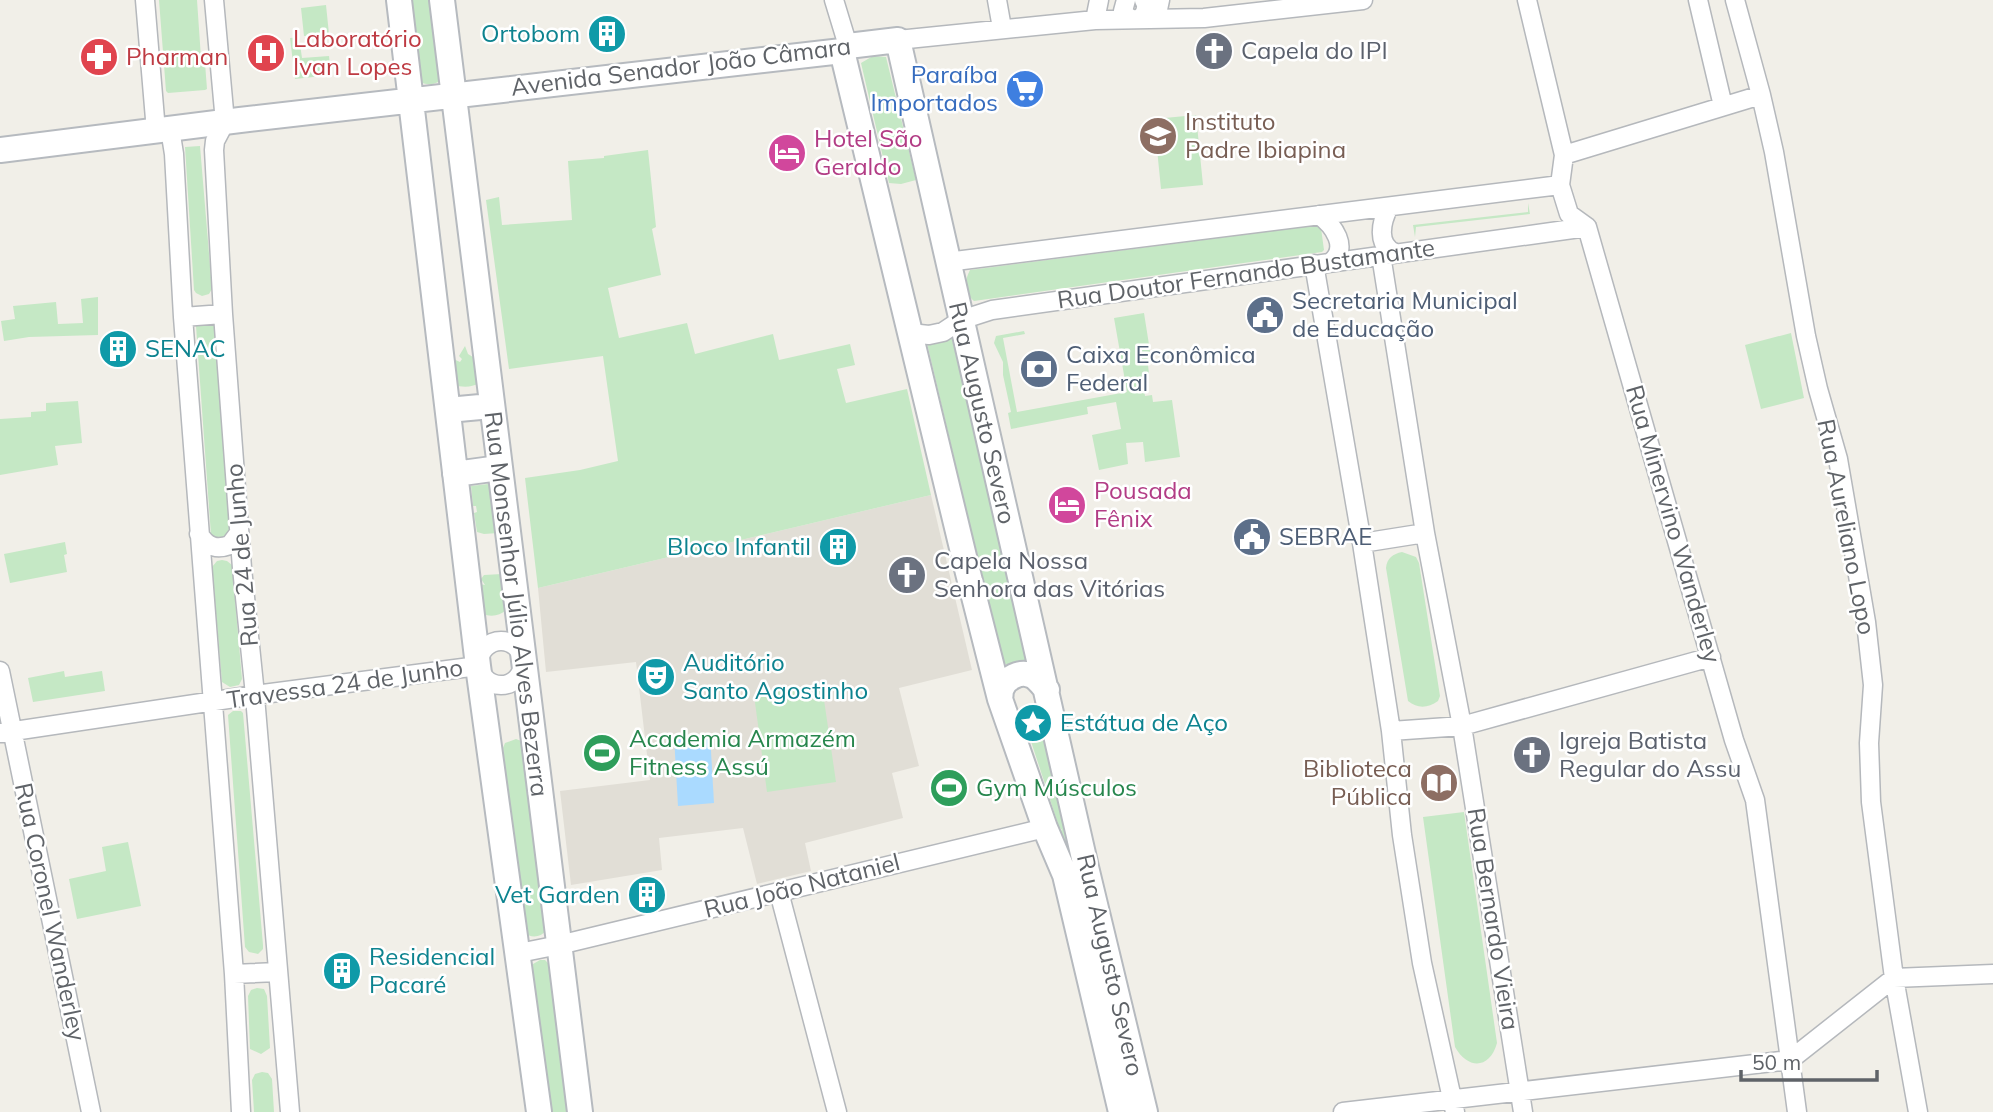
<svg xmlns="http://www.w3.org/2000/svg" width="1993" height="1112" font-family="Mulish,sans-serif">
	<style>
		.education { fill: #e1ded6 }
		.green { fill: #c5e8c5 }
		.water { fill: #aadaff }
		.lines { fill: none; stroke-linecap: round; stroke-linejoin: round }
		.street-casing { stroke: #b5b8bc; stroke-width: 21 }
		.secondary-casing { stroke: #b6babf; stroke-width: 28 }
		.street { stroke: #fff; stroke-width: 18 }
		.secondary { stroke: #fff; stroke-width: 24 }
		.labels { text-anchor: middle; stroke-width: 5; stroke-linejoin: round; paint-order: stroke }
		.culture-label { font-size: 24px; fill: #0d838f; stroke: #fff; text-anchor: start }
		.health-label { font-size: 24px; fill: #be3a42; stroke: #fff; text-anchor: start }
		.worship-label { font-size: 24px; fill: #5b616d; stroke: #fff; text-anchor: start }
		.street-label { font-size: 24px; fill: #5f6368; stroke: #fff }
		.shop-label { font-size: 24px; fill: #366cbe; stroke: #fff; text-anchor: end }
		.education-label { font-size: 24px; fill: #785e54; stroke: #fff; text-anchor: start }
		.hotel-label { font-size: 24px; fill: #b23c85; stroke: #fff; text-anchor: start }
		.service-label { font-size: 24px; fill: #4e5e75; stroke: #fff; text-anchor: start }
		.leisure-label { font-size: 24px; fill: #27864d; stroke: #fff; text-anchor: start }
	</style>
	<rect width="100%" height="100%" fill="#f1efe8"/>
	<!-- education -->
	<path class="education" d="M931 495 972 670 899 688 919 766 892 773 903 818 805 843 811 871 757 884 743 828 659 838 662 870 571 885 560 791 650 780 636 662 546 672 538 588Z"/>
	<!-- green -->
	<path class="green" d="M159 0H197L201 58 205 63 207 89 205 90 168 93 166 91Z
		M410 0H432L439 78 438 82C432 85 427 85 420 82Z
		M326 5 329 34 304 36 301 8Z
		M299 37 302 58 329 56 331 75 295 79 290 38Z
		M873 56 886 57 916 180 901 184 889 183 861 63Z
		M1196 115 1203 185 1161 189 1154 119Z
		M200 146 212 289 209 294 202 296 196 293 194 290 185 147Z
		M648 150 656 227 652 229 661 275 608 288 619 338 687 323 695 354 773 334 779 360 850 344 855 365 837 369 846 403 907 389 931 495 538 588 525 478 580 470 618 461 603 356 509 369 486 200 499 197 502 225 572 220 568 161 604 158V156Z
		M1528 203 1530 214 1416 227 1415 237 1413 225 1528 212Z
		M1318 225 1321 228 1324 250 1322 252 974 301C964 293 964 281 970 270Z
		M98 297V335L29 337 4 341 1 321 15 319 13 306 56 302 58 324 83 323 81 299Z
		M1144 313 1150 351H1155L1156 354 1147 356 1149 374 1142 375 1145 396 1152 395 1153 402 1172 400 1180 457 1145 462 1143 442 1126 443 1128 464 1099 470 1092 435 1121 429 1116 402 1087 407 1088 414 1011 429 1008 413 1011 412 1003 375V362L994 343 996 336 1024 331 1025 334 1003 338 1017 412 1127 392 1114 318Z
		M215 325 230 533 221 541 212 537 211 535 196 326Z
		M1791 333 1804 398 1761 409 1745 345Z
		M951 335 1027 655C1025 666 1010 670 1002 661L926 339Z
		M465 346 468 354 481 362 479 383C471 388 462 387 453 385L447 356 460 362 462 359 459 356Z
		M78 401 82 443 55 446 58 465 0 475V419L31 417V412L46 411V403Z
		M488 484 493 487 498 533 484 534 477 532 474 513 477 512 476 506H473L471 486Z
		M65 542 67 554 64 555 67 572 10 583 4 554Z
		M1402 552 1416 557 1419 563 1440 696 1438 701C1428 708 1418 709 1408 701L1386 568C1387 558 1393 554 1402 552Z
		M222 560 227 561 232 565 242 679 239 685 230 687 222 682 212 567 217 561Z
		M502 574 506 610C499 617 489 617 480 613L483 599 475 583 485 585 481 579 484 575Z
		M64 671 65 677 102 671 105 691 33 702 28 678Z
		M822 686 836 782 767 792 754 695Z
		M1038 709 1130 1112 1060 831 1062 830 1059 827 1023 717 1025 713Z
		M233 711H241L243 713 263 945V949L258 954 249 952 245 947 228 715Z
		M516 739 524 742 546 930C541 938 531 938 524 933L503 748 505 743Z
		M1464 812 1497 1043C1490 1069 1468 1070 1455 1047L1423 817Z
		M128 842 141 906 77 919 69 879 106 871 102 847Z
		M540 960H545L550 965 569 1112H550L532 968 533 964Z
		M257 988 264 989 267 996 270 1048 261 1054 250 1049 248 996 251 990Z
		M262 1072 268 1073 272 1079 274 1112H254L252 1080 255 1074Z"/>
	<!-- water -->
	<path class="water" d="M710 734 714 803 678 806 674 736Z"/>
	<g class="lines">
		<defs>
			<path id="street" d="M145 0 156 131
				M214 0 225 122 215 141 214 150 223 314 242 568 254 685 290 1112
				M834 0 848 46
				M997 0 1002 28
				M1126 0 1123 11C1131 25 1147 20 1146 4L1144 0
				M1527 0 1564 155 1560 185 1569 214 1587 227 1734 740 1755 800 1797 1112
				M1698 0 1723 106
				M1735 0 1761 95 1774 152 1806 336 1818 389 1838 459 1866 622 1873 685 1869 743 1871 802 1894 978 1918 1112
				M1156 19 1160 0
				M1095 20 1099 0
				M898 40 1095 20 1204 18 1363 0
				M170 129 174 154 183 317 234 974 241 1112
				M1564 155 1761 95
				M1389 207C1381 222 1376 245 1395 253
				M1319 215C1333 225 1350 248 1331 262
				M1381 255 1425 533 1462 726 1523 1112
				M947 262 1560 185
				M1314 264 1362 543 1391 731 1402 835 1422 963 1455 1112
				M183 317 223 314
				M910 333 929 335 943 332 961 320 992 310 1587 227
				M199 534C207 547 216 550 230 545L239 533
				M1362 543 1425 533
				M479 663a22 22 0 1 1 44 0a22 22 0 1 1-44 0Z
				M0 671 91 1112
				M1391 731 1462 726 1711 657
				M0 733 255 695 478 666
				M779 892 837 1112
				M519 953 559 945 1045 828
				M234 974 278 972
				M1894 978 1993 974
				M1790 1060 1894 978
				M1343 1112 1790 1060"/>
			<path id="secondary" d="M399 0 478 666 539 1112
				M442 0 580 1112
				M842 51 968 573 1000 699 1045 828 1065 875 1121 1112
				M0 150 240 120 842 51 848 46 898 40 1086 867 1145 1112
				M448 410 491 406
				M455 474 499 468
				M1000 699C1001 696 1000 692 1002 688 1006 678 1020 671 1030 675 1037 677 1042 685 1047 690"/>
		</defs>
		<!-- street casing -->
		<use href="#street" class="street-casing"/>
		<!-- secondary casing -->
		<use href="#secondary" class="secondary-casing"/>
		<!-- street -->
		<use href="#street" class="street"/>
		<!-- secondary -->
		<use href="#secondary" class="secondary"/>
	</g>
	<!-- icons -->
	<defs>
		<symbol id="building-disc" viewBox="-11 -11 22 22"><circle r="9.5" fill="#0f9aa8" stroke="#fff"/><path d="M-4-6H4V6H1V3H-1V6H-4ZM-2.5-4.3h1.7v1.8h-1.7ZM.8-4.3h1.7v1.8H.8ZM-2.5-1h1.7V.8h-1.7ZM.8-1h1.7V.8H.8Z" fill="#fff"/></symbol>
		<symbol id="church-disc" viewBox="-11 -11 22 22"><circle r="9.5" fill="#6b7280" stroke="#fff"/><path d="M-1.2-6h2.4v3.5h3.3v2.4h-3.3V6h-2.4V-.1h-3.3v-2.4h3.3Z" fill="#fff"/></symbol>
		<symbol id="hospital-disc" viewBox="-11 -11 22 22"><circle r="9.5" fill="#e0444e" stroke="#fff"/><path d="M-5-5h3v3.5h4V-5h3V5h-3V1.5h-4V5h-3Z" fill="#fff"/></symbol>
		<symbol id="pharmacy-disc" viewBox="-11 -11 22 22"><circle r="9.5" fill="#e0444e" stroke="#fff"/><path d="M-2-6h4v4h4v4h-4v4h-4v-4h-4v-4h4Z" fill="#fff"/></symbol>
		<symbol id="supermarket-disc" viewBox="-11 -11 22 22"><circle r="9.5" fill="#3f7fe0" stroke="#fff"/><path d="M-6-5.5h2.5l.6 2H6L4.5 2H-2.5L-4.4-4H-6ZM-1.5 3.2a1.3 1.3 0 1 0 .1 0ZM3 3.2a1.3 1.3 0 1 0 .1 0Z" fill="#fff"/></symbol>
		<symbol id="school-disc" viewBox="-11 -11 22 22"><circle r="9.5" fill="#8d6e63" stroke="#fff"/><path d="M0-5L7-2L0 1L-7-2ZM-4 1L0 2.5L4 1V4Q0 6-4 4Z" fill="#fff"/></symbol>
		<symbol id="hotel-disc" viewBox="-11 -11 22 22"><circle r="9.5" fill="#d1479c" stroke="#fff"/><path d="M-6-4.5h1.5V1H6V5H4.5V3h-9V5H-6ZM-4 0a1.8 1.8 0 1 1 3.6 0ZM.5 0V-2.5h3Q6-2.5 6 0Z" fill="#fff"/></symbol>
		<symbol id="civic-disc" viewBox="-11 -11 22 22"><circle r="9.5" fill="#5c6f8a" stroke="#fff"/><path d="M-.6-6.5H3V-4.5H.6V-3L4-1V1h2V6H-6V1h2V-1L-.6-3ZM-1.2 2.5V6h2.4V2.5Z" fill="#fff"/></symbol>
		<symbol id="bank-disc" viewBox="-11 -11 22 22"><circle r="9.5" fill="#5c6f8a" stroke="#fff"/><path d="M-6-4H6V4H-6ZM0-2.3a2.3 2.3 0 1 0 0 4.6a2.3 2.3 0 1 0 0-4.6Z" fill="#fff"/></symbol>
		<symbol id="theatre-disc" viewBox="-11 -11 22 22"><circle r="9.5" fill="#0f9aa8" stroke="#fff"/><path d="M-5-5.5Q0-4 5-5.5V0Q5 5 0 6Q-5 5-5 0ZM-3.3-2.5H-1v1.5H-3.3ZM1-2.5H3.3v1.5H1ZM-2.8 1Q0 5.5 2.8 1Z" fill="#fff"/></symbol>
		<symbol id="sight-disc" viewBox="-11 -11 22 22"><circle r="9.5" fill="#0f9aa8" stroke="#fff"/><path d="M0-6L1.8-2.2L6-1.7L2.9 1.2L3.7 5.4L0 3.3L-3.7 5.4L-2.9 1.2L-6-1.7L-1.8-2.2Z" fill="#fff"/></symbol>
		<symbol id="stadium-disc" viewBox="-11 -11 22 22"><circle r="9.5" fill="#2e9e5b" stroke="#fff"/><path d="M0-5a6.5 5 0 1 0 0 10a6.5 5 0 1 0 0-10ZM-3.5-1.8h7v3.6h-7Z" fill="#fff"/></symbol>
		<symbol id="library-disc" viewBox="-11 -11 22 22"><circle r="9.5" fill="#8d6e63" stroke="#fff"/><path d="M-6-4Q-3-5.5-.7-3.5V5Q-3 3-6 4ZM6-4Q3-5.5 .7-3.5V5Q3 3 6 4Z" fill="#fff"/></symbol>
	</defs>
	<g fill-rule="evenodd">
		<use href="#building-disc" x="585" y="12" width="44" height="44"/>
		<use href="#church-disc" x="1192" y="29" width="44" height="44"/>
		<use href="#hospital-disc" x="244" y="31" width="44" height="44"/>
		<use href="#pharmacy-disc" x="77" y="35" width="44" height="44"/>
		<use href="#supermarket-disc" x="1003" y="67" width="44" height="44"/>
		<use href="#school-disc" x="1136" y="114" width="44" height="44"/>
		<use href="#hotel-disc" x="765" y="131" width="44" height="44"/>
		<use href="#civic-disc" x="1243" y="293" width="44" height="44"/>
		<use href="#building-disc" x="96" y="327" width="44" height="44"/>
		<use href="#bank-disc" x="1017" y="347" width="44" height="44"/>
		<use href="#hotel-disc" x="1045" y="483" width="44" height="44"/>
		<use href="#civic-disc" x="1230" y="515" width="44" height="44"/>
		<use href="#building-disc" x="816" y="525" width="44" height="44"/>
		<use href="#church-disc" x="885" y="553" width="44" height="44"/>
		<use href="#theatre-disc" x="634" y="655" width="44" height="44"/>
		<use href="#sight-disc" x="1011" y="701" width="44" height="44"/>
		<use href="#stadium-disc" x="580" y="731" width="44" height="44"/>
		<use href="#church-disc" x="1510" y="733" width="44" height="44"/>
		<use href="#library-disc" x="1417" y="761" width="44" height="44"/>
		<use href="#stadium-disc" x="927" y="766" width="44" height="44"/>
		<use href="#building-disc" x="625" y="873" width="44" height="44"/>
		<use href="#building-disc" x="320" y="949" width="44" height="44"/>
	</g>
	<g class="labels">
		<!-- culture labels -->
		<g class="culture-label">
			<text x="580" y="42" text-anchor="end">Ortobom</text>
			<text x="145" y="357">SENAC</text>
			<text x="811" y="555" text-anchor="end">Bloco Infantil</text>
			<text x="683" y="671">Auditório<tspan x="683" dy="28">Santo Agostinho</tspan></text>
			<text x="1060" y="731">Estátua de Aço</text>
			<text x="620" y="903" text-anchor="end">Vet Garden</text>
			<text x="369" y="965">Residencial<tspan x="369" dy="28">Pacaré</tspan></text>
		</g>
		<!-- health labels -->
		<g class="health-label">
			<text x="293" y="47">Laboratório<tspan x="293" dy="28">Ivan Lopes</tspan></text>
			<text x="126" y="65">Pharman</text>
		</g>
		<!-- worship labels -->
		<g class="worship-label">
			<text x="1241" y="59">Capela do IPI</text>
			<text x="934" y="569">Capela Nossa<tspan x="934" dy="28">Senhora das Vitórias</tspan></text>
			<text x="1559" y="749">Igreja Batista<tspan x="1559" dy="28">Regular do Assu</tspan></text>
		</g>
		<!-- street labels -->
		<g class="street-label">
			<text transform="translate(681 67) rotate(-7)" y="8">Avenida Senador João Câmara</text>
			<text transform="translate(1246 274) rotate(-8)" y="8">Rua Doutor Fernando Bustamante</text>
			<text transform="translate(982 413) rotate(77)" y="8">Rua Augusto Severo</text>
			<text transform="translate(1673 524) rotate(74)" y="8">Rua Minervino Wanderley</text>
			<text transform="translate(1846 527) rotate(79)" y="8">Rua Aureliano Lopo</text>
			<text transform="translate(242 555) rotate(-95)" y="8">Rua 24 de Junho</text>
			<text transform="translate(516 604) rotate(83)" y="8">Rua Monsenhor Júlio Alves Bezerra</text>
			<text transform="translate(345 684) rotate(-8)" y="8">Travessa 24 de Junho</text>
			<text transform="translate(802 886) rotate(-14)" y="8">Rua João Nataniel</text>
			<text transform="translate(50 912) rotate(78)" y="8">Rua Coronel Wanderley</text>
			<text transform="translate(1493 919) rotate(81)" y="8">Rua Bernardo Vieira</text>
			<text transform="translate(1110 965) rotate(77)" y="8">Rua Augusto Severo</text>
		</g>
		<!-- shop labels -->
		<g class="shop-label">
			<text x="998" y="83">Paraíba<tspan x="998" dy="28">Importados</tspan></text>
		</g>
		<!-- education labels -->
		<g class="education-label">
			<text x="1185" y="130">Instituto<tspan x="1185" dy="28">Padre Ibiapina</tspan></text>
			<text x="1412" y="777" text-anchor="end">Biblioteca<tspan x="1412" dy="28">Pública</tspan></text>
		</g>
		<!-- hotel labels -->
		<g class="hotel-label">
			<text x="814" y="147">Hotel São<tspan x="814" dy="28">Geraldo</tspan></text>
			<text x="1094" y="499">Pousada<tspan x="1094" dy="28">Fênix</tspan></text>
		</g>
		<!-- service labels -->
		<g class="service-label">
			<text x="1292" y="309">Secretaria Municipal<tspan x="1292" dy="28">de Educação</tspan></text>
			<text x="1066" y="363">Caixa Econômica<tspan x="1066" dy="28">Federal</tspan></text>
			<text x="1279" y="545">SEBRAE</text>
		</g>
		<!-- leisure labels -->
		<g class="leisure-label">
			<text x="629" y="747">Academia Armazém<tspan x="629" dy="28">Fitness Assú</tspan></text>
			<text x="976" y="796">Gym Músculos</text>
		</g>
	</g>
	<!-- scale -->
	<path d="M1741 1070v10h136v-10" fill="none" stroke="#5f6368" stroke-width="3.5"/>
	<text x="1752" y="1070" font-size="21" fill="#5f6368" stroke="#ffffff" stroke-width="5" paint-order="stroke">50 m</text>
</svg>
